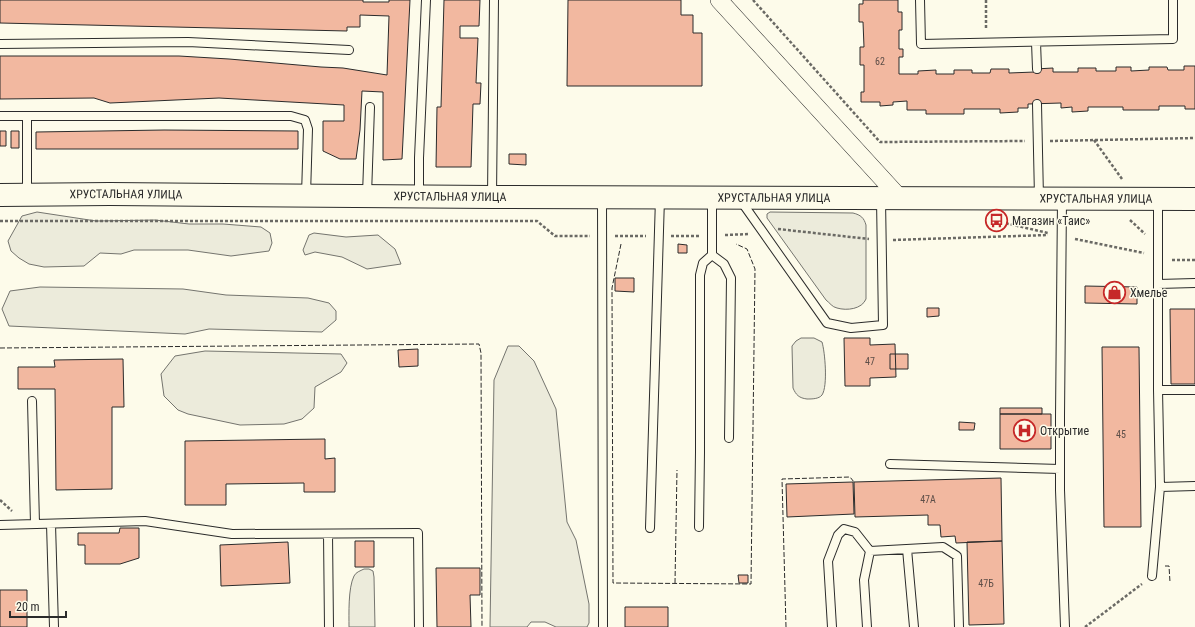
<svg xmlns="http://www.w3.org/2000/svg" width="1195" height="627" font-family="'Roboto Condensed',sans-serif">
	<style>
		.green { fill: #ecebdb; stroke: #74746e }
		.building { fill: #f2b8a0; stroke: #2b2b2b }
		.lines { fill: none; stroke-linecap: round; stroke-linejoin: round }
		.lane-casing { stroke: #2b2b2b; stroke-width: 10 }
		.street-casing { stroke: #2b2b2b; stroke-width: 18 }
		.secondary-casing { stroke: #2b2b2b; stroke-width: 24 }
		.path { stroke: #6a6964; stroke-width: 2.5; stroke-dasharray: 3 2; stroke-linecap: butt }
		.lane { stroke: #fdfbea; stroke-width: 8 }
		.street { stroke: #fdfbea; stroke-width: 17 }
		.secondary { stroke: #fdfbea; stroke-width: 22 }
		.fence { stroke: #2b2b2b; stroke-width: 1; stroke-dasharray: 5 2; stroke-linecap: butt }
		.labels { text-anchor: middle; stroke-width: 3; stroke-linejoin: round; paint-order: stroke }
		.number-label { font-size: 10px; fill: #5d4e48 }
		.street-label { font-size: 12px; fill: #2b2b2b; stroke: #fdfbea }
		.poi-label { font-size: 12px; fill: #2b2b2b; stroke: #fdfbea; text-anchor: start }
	</style>
	<rect width="100%" height="100%" fill="#fdfbea"/>
	<!-- green -->
	<path class="green" d="M37 212 96 221 155 220 189 224H223L261 227 270 233 272 243 269 251 231 256 188 250H134L121 254 100 253 84 266 44 267 29 264 19 258 11 251 8 241 22 216Z
		M770 212 853 213C861 215 864 218 866 225V299C862 309 847 311 837 308 832 307 830 303 826 300L767 218V214Z
		M314 233 346 237 378 235 395 249 401 264 367 269 342 257 315 252 305 255 303 250 309 235Z
		M40 287 183 289 226 295 308 298 329 303 336 311V320L322 332 209 329 185 334 9 326 2 309 10 291Z
		M801 338H814L822 342C825 352 828 386 822 395 819 399 812 399 807 399 799 398 796 395 793 388L792 346 796 341Z
		M508 346H519L534 361 556 409 567 522 576 540 589 604V623L587 627H556L545 622H531L527 627H490L494 380Z
		M205 351 341 354 347 363 341 372 315 387 314 408 302 419 284 424 240 425 188 414 178 410 164 396 161 374 175 356Z
		M364 569H369L373 571 374 577 375 627H349C349 614 348 588 354 576 356 572 360 571 364 569Z"/>
	<!-- building -->
	<path class="building" d="M0 0H363V2H389V0H410L402 159 383 160V92L362 91 360 130 356 159H340L323 151V121H344V105L219 98 110 103 94 98 0 99V56H179L229 59 321 67 343 68 387 75 389 16 360 15V27H347V31L0 23Z
		M444 0H480L479 26H460V38H478L476 83H481L480 104H473L471 167H436L437 107H441Z
		M568 0H681V15H693V33H702V86H567Z
		M863 0H898V12H902V30H899V49H903V57H899V74H918V71L936 70V74H954V70H972V73H990L991 69H1009V73L1035 72V69L1053 68V72H1078V68H1096V71H1116V67H1131V71L1149 70V67H1167L1168 70H1184V66H1195V109H1185V106H1159V110H1123V107H1088V111L1072 112V107L1061 108V103L1028 104V108H1018V112L1000 113V109H964V114H926V110H907V101L893 102V105L880 106V102H861V92H864V65H860V47H864L863 22H859V4H863Z
		M164 130 298 131V149H36V132Z
		M0 131H6V146H0Z
		M11 131H19V148H11Z
		M509 154H526V165L509 164Z
		M678 244 687 245V253H678Z
		M615 278H634V292L615 291Z
		M1085 286 1137 287V304L1085 303Z
		M927 308H939V316L927 317Z
		M1170 309H1195V384H1171Z
		M844 338H870V345L895 344 896 377 870 378V386H845Z
		M1102 347H1139L1141 527H1104Z
		M418 349V366L399 367 398 350Z
		M890 354H908V369H890Z
		M123 359 124 407H112V489L56 490 55 389H18V367H55L54 360Z
		M1000 408H1042V414H1000Z
		M1000 414H1051V449H1000Z
		M959 422 975 423 974 430H959Z
		M325 439V459L335 458V492H304V483L226 484V505H185V441Z
		M1001 478 1002 541 956 543 955 536 941 537 940 525H928V515L855 517 854 482Z
		M853 482 854 514 787 517 786 484Z
		M120 528H139V558L120 564H85V545H78V533H119Z
		M355 541H374V567H355Z
		M1002 541 1004 624 969 625 967 542Z
		M288 542 290 583 221 586 220 545Z
		M436 568H480V595H470L471 627H437Z
		M738 575H748V583H739Z
		M0 590H27V627H0Z
		M625 607H668V627H625Z"/>
	<g class="lines">
		<defs>
			<path id="lane" d="M920 0 921 44 1173 39V0
				M1036 42 1037 69
				M0 44 188 42 349 50
				M1037 104 1039 198
				M0 116H291L305 120 308 129 306 195
				M27 116V194
				M367 195 370 107
				M419 195V158L426 0
				M492 197 494 0
				M602 198 603 627
				M712 198V255L724 264 731 278 729 438
				M1158 199V390L1160 487 1195 486
				M1062 200 1060 417V490L1065 627
				M741 201 827 323 851 328 883 325 881 199
				M1158 284 1195 283
				M1158 390H1195
				M32 401 35 524
				M890 464 1060 469
				M51 524 54 627
				M0 525 145 521 232 534 418 533 419 627
				M699 527 700 452V275L703 263 712 255
				M650 528 660 198
				M328 534 329 627
				M907 549 914 627
				M1152 576 1160 487
				M832 627 828 561 838 535 844 529 855 532 870 551
				M867 627 864 580 870 551 943 547 957 556 959 627"/>
			<path id="street" d="M719 0 900 198"/>
			<g id="secondary">
				<path id="s1" d="M0 195 110 194 492 197 1195 199"/>
			</g>
		</defs>
		<!-- lane casing -->
		<use href="#lane" class="lane-casing"/>
		<!-- street casing -->
		<use href="#street" class="street-casing"/>
		<!-- secondary casing -->
		<use href="#secondary" class="secondary-casing"/>
		<!-- path -->
		<path class="path" d="M753 0 880 142 1025 141
			M986 0V29
			M1094 140 1122 179
			M1050 141 1195 138
			M1130 220 1145 234
			M0 221H537L555 236H590
			M996 221 1048 233
			M778 229 869 239
			M725 235 750 234
			M615 236H646
			M671 236H700
			M1075 239 1144 253
			M893 240 1048 235
			M1172 260H1195
			M0 500 12 511
			M1085 627 1142 584"/>
		<!-- lane -->
		<use href="#lane" class="lane"/>
		<!-- street -->
		<use href="#street" class="street"/>
		<!-- secondary -->
		<use href="#secondary" class="secondary"/>
		<!-- fence -->
		<path class="fence" d="M621 244 612 288 613 583 751 584 755 269 747 249 736 244
			M0 348 479 344 481 353 482 627
			M1165 566H1169L1170 582
			M675 583 677 470
			M786 627 782 479 850 477 854 482"/>
	</g>
	<!-- icons -->
	<defs>
		<symbol id="bus-ring" viewBox="-11 -11 22 22"><circle r="9.5" fill="#fdfbea" stroke="#c62828" stroke-width="1.5"/><path d="M-5-6H5V4H4V6H2V4H-2V6H-4V4H-5ZM-3.5-4V0h7V-4ZM-3.5 1.2v1.5H-2V1.2ZM2 1.2v1.5H3.5V1.2Z" fill="#c62828"/></symbol>
		<symbol id="shop-ring" viewBox="-11 -11 22 22"><circle r="9.5" fill="#fdfbea" stroke="#c62828" stroke-width="1.5"/><path d="M-5-2.5h2.3a2.7 3.5 0 0 1 5.4 0H5L5.5 6h-11ZM-1.5-2.5h3a1.5 2.3 0 0 0-3 0Z" fill="#c62828"/></symbol>
		<symbol id="hospital-ring" viewBox="-11 -11 22 22"><circle r="9.5" fill="#fdfbea" stroke="#c62828" stroke-width="1.5"/><path d="M-5-5h3v3.5h4V-5h3V5h-3V1.5h-4V5h-3Z" fill="#c62828"/></symbol>
	</defs>
	<g fill-rule="evenodd">
		<use href="#bus-ring" x="984" y="208" width="25" height="25"/>
		<use href="#shop-ring" x="1102" y="280" width="25" height="25"/>
		<use href="#hospital-ring" x="1012" y="418" width="25" height="25"/>
	</g>
	<g class="labels">
		<!-- number labels -->
		<g class="number-label">
			<text x="880" y="65">62</text>
			<text x="870" y="365">47</text>
			<text x="1121" y="438">45</text>
			<text x="928" y="503">47А</text>
			<text x="986" y="587">47Б</text>
		</g>
		<!-- street labels -->
		<g class="street-label">
			<text dy="4" stroke="none"><textPath href="#s1" startOffset="126">ХРУСТАЛЬНАЯ УЛИЦА</textPath></text>
			<text dy="4" stroke="none"><textPath href="#s1" startOffset="450">ХРУСТАЛЬНАЯ УЛИЦА</textPath></text>
			<text dy="4" stroke="none"><textPath href="#s1" startOffset="774">ХРУСТАЛЬНАЯ УЛИЦА</textPath></text>
			<text dy="4" stroke="none"><textPath href="#s1" startOffset="1096">ХРУСТАЛЬНАЯ УЛИЦА</textPath></text>
		</g>
		<!-- poi labels -->
		<g class="poi-label">
			<text x="1012" y="225">Магазин «Таис»</text>
			<text x="1130" y="297">Хмелье</text>
			<text x="1040" y="435">Открытие</text>
		</g>
	</g>
	<!-- scale -->
	<path d="M10 611v6h56v-6" fill="none" stroke="#2b2b2b" stroke-width="2"/>
	<text x="16" y="611" font-size="12" fill="#2b2b2b" stroke="#fdfbea" stroke-width="3" paint-order="stroke">20 m</text>
</svg>
